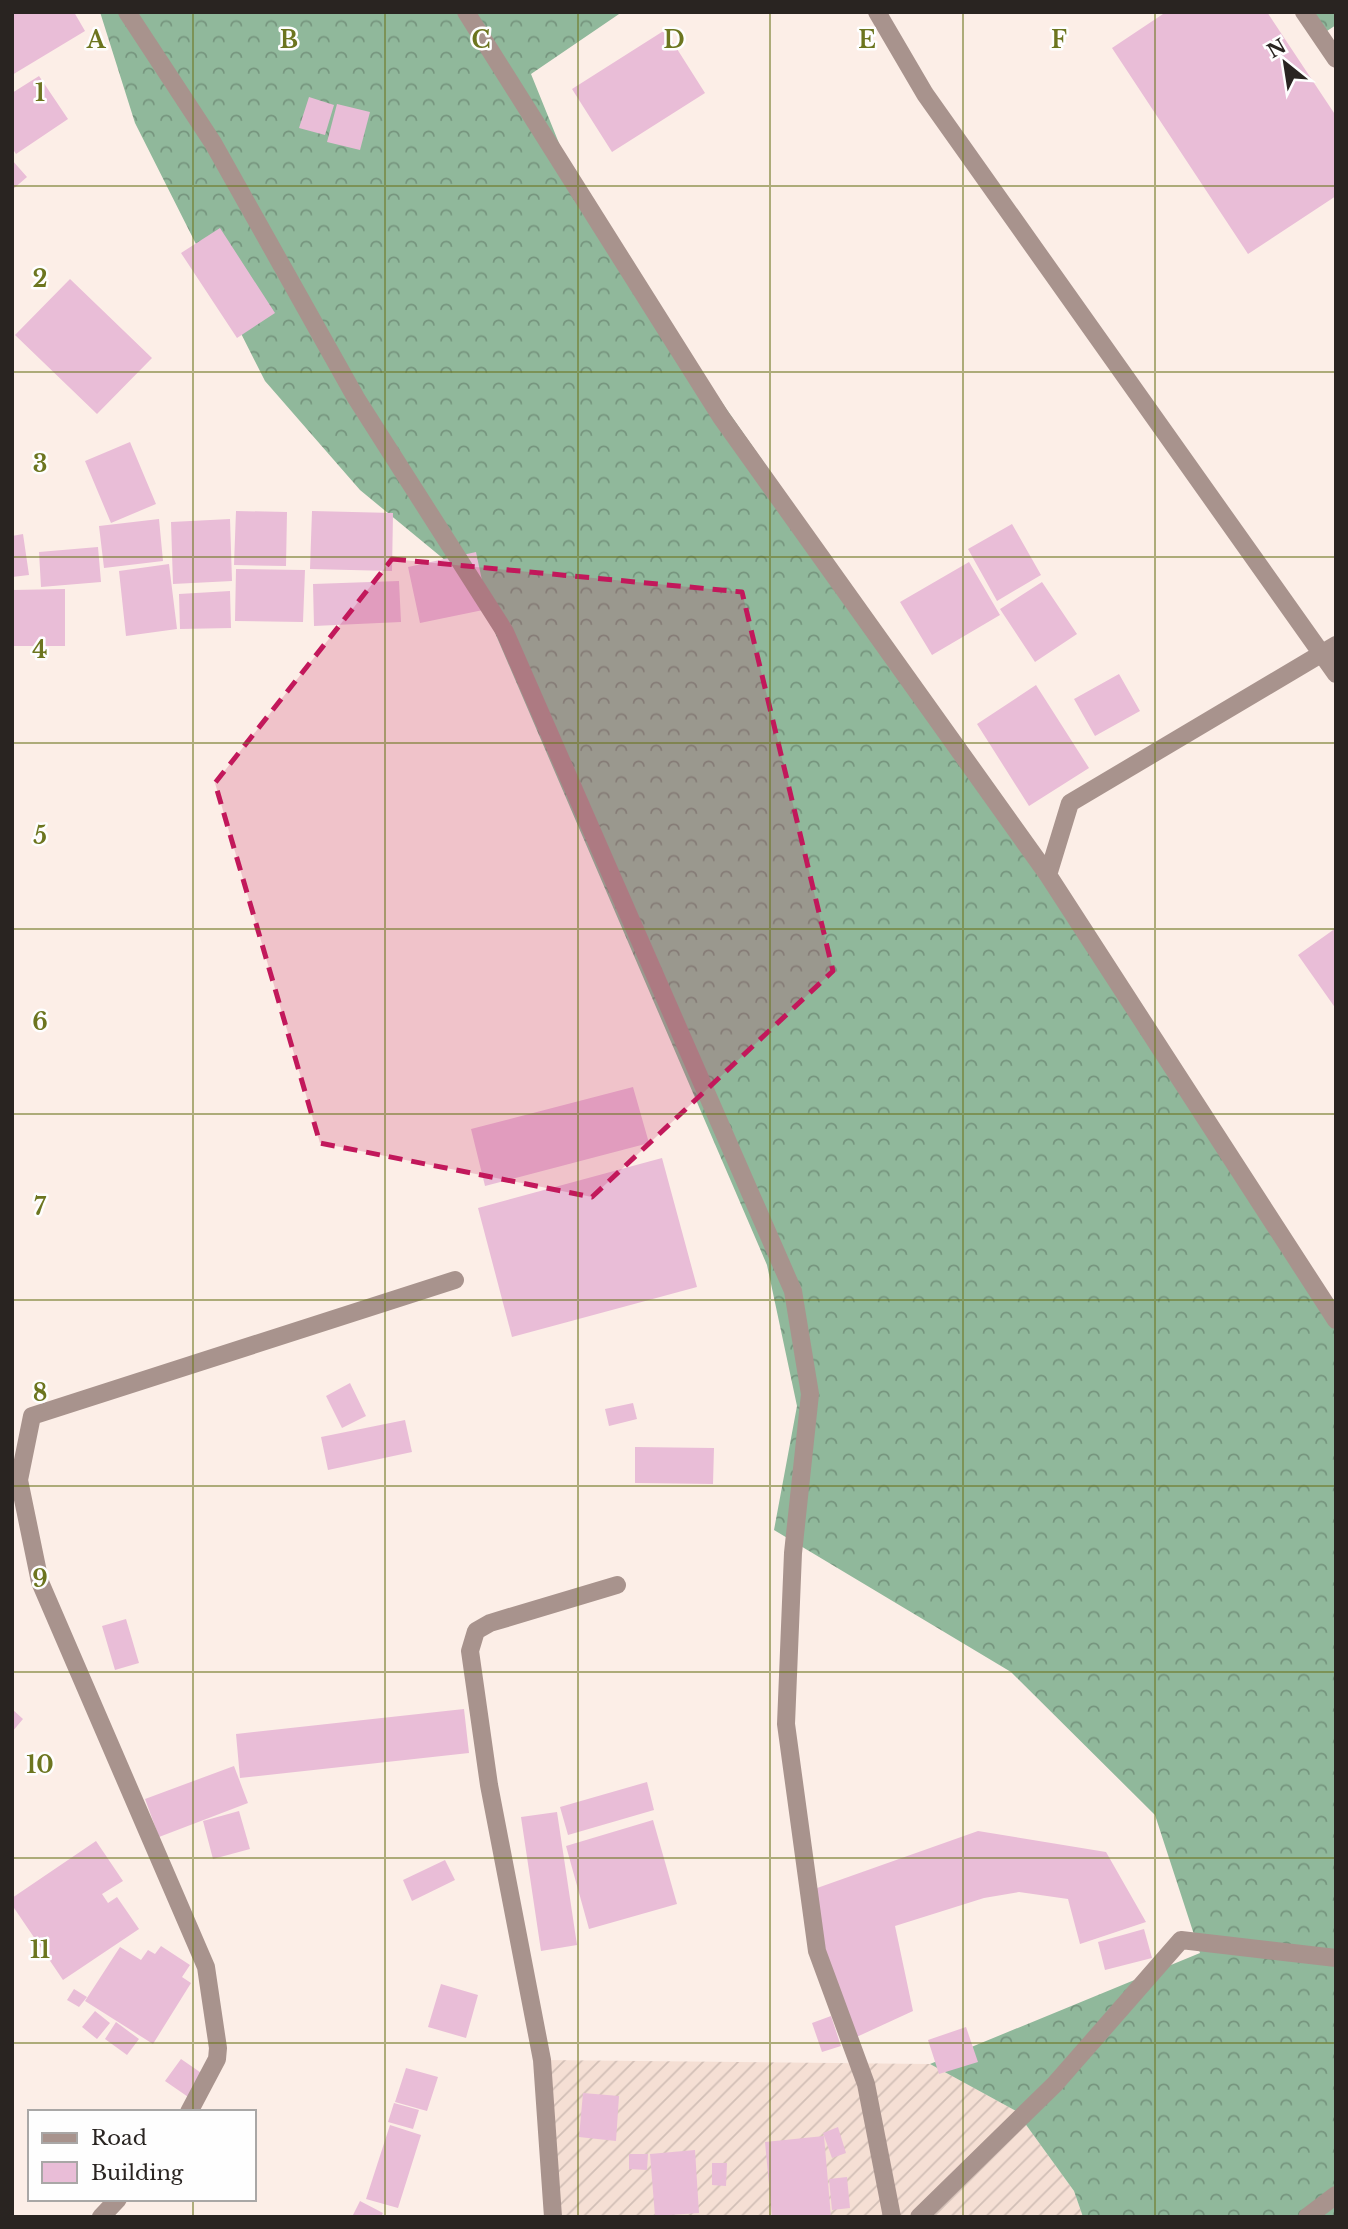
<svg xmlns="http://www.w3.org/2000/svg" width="1348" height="2229" font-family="'Libre Baskerville',serif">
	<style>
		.industrial { fill: url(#industrial-furrows) }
		.forest { fill: url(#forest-crowns) }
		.building { fill: #e9bdd7 }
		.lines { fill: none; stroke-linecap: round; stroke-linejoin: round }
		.minor { stroke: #a8938d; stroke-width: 18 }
		.marked { fill: #c2185b; fill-opacity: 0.2; stroke: #c2185b; stroke-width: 5; stroke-dasharray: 14 9; stroke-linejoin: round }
		.grid { fill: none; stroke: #6c751f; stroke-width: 2; stroke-opacity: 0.55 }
		.grid-label { font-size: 23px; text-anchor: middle; font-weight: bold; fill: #6c751f; stroke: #fefefe; stroke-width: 5; stroke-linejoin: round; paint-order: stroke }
	</style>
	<defs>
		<pattern id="industrial-furrows" width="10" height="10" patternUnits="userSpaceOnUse" patternTransform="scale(1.75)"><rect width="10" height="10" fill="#f5dfd4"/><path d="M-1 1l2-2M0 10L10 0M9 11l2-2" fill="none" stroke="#d2bfb6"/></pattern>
		<pattern id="forest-crowns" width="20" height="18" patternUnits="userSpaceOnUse" patternTransform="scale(1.75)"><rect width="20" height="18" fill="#90b89b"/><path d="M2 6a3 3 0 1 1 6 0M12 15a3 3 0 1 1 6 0" fill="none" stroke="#76957e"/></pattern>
	</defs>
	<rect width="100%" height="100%" fill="#fceee7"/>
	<!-- industrial -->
	<path class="industrial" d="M542 2060 930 2064 1016 2111 1074 2191 1083 2217H553Z"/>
	<!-- forest -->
	<path class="forest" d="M100 12H622L531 74 584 205 966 752 1336 1312V2217H1083L1074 2191 1016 2111 930 2064 1200 1953 1155 1815 1011 1672 774 1530 797 1406 767 1265 474 584 360 490 265 381 135 123Z
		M1314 12H1336V25L1318 37Z"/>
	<!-- building -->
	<path class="building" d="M12 12H74L85 31 12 75Z
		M1166 12H1267L1336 116V196L1248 254 1112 48Z
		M665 30 705 93 612 152 572 89Z
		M39 76 68 119 16 154 12 148V93Z
		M309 97 334 105 325 135 299 128Z
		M337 104 370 112 360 150 327 142Z
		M12 160 27 177 12 190Z
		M220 228 275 313 237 338 181 253Z
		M70 279 152 358 97 414 15 335Z
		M130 442 156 504 111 523 85 461Z
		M236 511 287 512 286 566 234 565Z
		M312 511 393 513 392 571 310 569Z
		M159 519 163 561 104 568 99 526Z
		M230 519 232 581 173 584 171 522Z
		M1012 524 1041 575 997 601 968 549Z
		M23 534 29 575 12 577V536Z
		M98 547 101 582 41 587 39 552Z
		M476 552 488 609 420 623 408 567Z
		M969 562 1000 615 932 655 900 602Z
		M169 564 177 629 126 636 119 571Z
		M236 569 305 570 303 622 235 621Z
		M399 581 401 622 314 626 313 584Z
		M1042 582 1077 634 1035 662 1000 609Z
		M65 589V646H12V590Z
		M230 591 231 628 180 629 179 594Z
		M1119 674 1140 711 1095 736 1074 699Z
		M1036 685 1089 768 1029 806 977 724Z
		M1336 928V1009L1298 955Z
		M633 1087 649 1143 485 1186 471 1129Z
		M662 1158 697 1287 512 1337 478 1208Z
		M350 1383 366 1416 342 1428 326 1396Z
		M633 1403 637 1419 609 1426 605 1409Z
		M405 1420 412 1452 328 1470 321 1437Z
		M635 1447 714 1448 713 1484 635 1483Z
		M126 1619 139 1663 115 1670 102 1626Z
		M12 1709 23 1719 12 1732Z
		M464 1709 469 1753 240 1778 236 1734Z
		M234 1766 248 1803 159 1837 145 1799Z
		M647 1782 654 1810 568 1835 560 1807Z
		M239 1811 250 1849 213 1859 203 1821Z
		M557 1812 577 1945 541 1951 521 1817Z
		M653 1820 677 1904 589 1929 566 1846Z
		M978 1831 1106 1852 1146 1922 1080 1944 1068 1899 1019 1892 984 1898 895 1926 913 2011 850 2040 803 1893Z
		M96 1841 123 1881 102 1894 108 1903 117 1897 139 1929 63 1980 12 1905V1898Z
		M445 1860 455 1880 412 1901 403 1880Z
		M1144 1929 1152 1958 1105 1970 1098 1942Z
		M161 1946 190 1965 182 1977 191 1983 153 2044 85 2001 120 1947 141 1960 148 1950 155 1954Z
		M441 1984 478 1995 466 2038 428 2027Z
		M74 1989 87 1997 79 2007 67 2000Z
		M95 2011 110 2023 97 2039 82 2027Z
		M831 2016 841 2046 822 2052 812 2023Z
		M116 2022 139 2039 127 2055 105 2039Z
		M966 2027 978 2062 939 2074 928 2040Z
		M181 2059 210 2079 194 2101 165 2081Z
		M406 2068 438 2077 427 2111 395 2102Z
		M583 2093 619 2096 616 2141 579 2137Z
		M394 2103 419 2110 413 2129 388 2122Z
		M390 2125 421 2135 398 2208 366 2199Z
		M838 2127 846 2153 832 2158 823 2133Z
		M824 2136 831 2217H772L765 2142Z
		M695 2150 699 2213 655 2216 650 2154Z
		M629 2154H648L647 2170 629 2169Z
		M712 2163H727L726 2186 712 2185Z
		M847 2177 850 2208 832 2210 829 2179Z
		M360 2201 383 2213 381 2217H352Z"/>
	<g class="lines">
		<!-- minor -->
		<path class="minor" d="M127 12 213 143 356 398 505 632 793 1291 810 1394 793 1553 786 1724 817 1951 866 2084 892 2217
			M466 12 721 417 1048 875 1336 1320
			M877 12 925 94 1336 674
			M1304 12 1336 59
			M1048 875 1070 803 1336 645
			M189 2112 217 2059 218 2048 206 1967 40 1582 19 1480 32 1416 455 1280
			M101 2217 118 2199
			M553 2217 542 2060 489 1785 470 1651 476 1631 490 1623 617 1585
			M919 2217 1055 2084 1181 1940 1336 1958
			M1307 2217 1336 2195"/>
	</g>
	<!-- marked area -->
	<path class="marked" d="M392 559 742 592 833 971 592 1197 320 1143 215 783Z"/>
	<!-- grid -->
	<path class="grid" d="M193 12V2112M385 12V2217M578 12V2217M770 12V2217M963 12V2217M1155 12V2217M12 186H1336M12 372H1336M12 557H1336M12 743H1336M12 929H1336M12 1114H1336M12 1300H1336M12 1486H1336M12 1672H1336M12 1858H1336M12 2043H1336M193 2199V2217"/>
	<g class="grid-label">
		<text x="96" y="48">A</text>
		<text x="289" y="48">B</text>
		<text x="481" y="48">C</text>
		<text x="674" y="48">D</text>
		<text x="867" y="48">E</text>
		<text x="1059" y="48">F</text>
		<text x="40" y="101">1</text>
		<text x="40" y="287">2</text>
		<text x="40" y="472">3</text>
		<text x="40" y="658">4</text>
		<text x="40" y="844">5</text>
		<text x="40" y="1030">6</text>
		<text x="40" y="1215">7</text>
		<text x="40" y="1401">8</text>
		<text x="40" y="1587">9</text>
		<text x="40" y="1773">10</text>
		<text x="40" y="1958">11</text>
	</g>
	<!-- border -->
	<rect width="1348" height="2229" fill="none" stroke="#292421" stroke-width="28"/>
	<!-- legend -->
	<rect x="28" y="2110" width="228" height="91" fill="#fefefe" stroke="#a9a7a6" stroke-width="2"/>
	<rect x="42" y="2133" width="35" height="10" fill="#a8938d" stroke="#a9a7a6" stroke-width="2"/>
	<text x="91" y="2145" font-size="21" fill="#292421">Road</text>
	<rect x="42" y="2162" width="35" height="21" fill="#e9bdd7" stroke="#a9a7a6" stroke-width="2"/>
	<text x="91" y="2180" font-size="21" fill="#292421">Building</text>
	<!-- north arrow -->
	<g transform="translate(1285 63) rotate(330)" stroke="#fefefe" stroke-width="5" paint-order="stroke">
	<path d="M0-5L12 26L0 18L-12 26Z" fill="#292421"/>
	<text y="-10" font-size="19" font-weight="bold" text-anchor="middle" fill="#292421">N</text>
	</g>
</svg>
